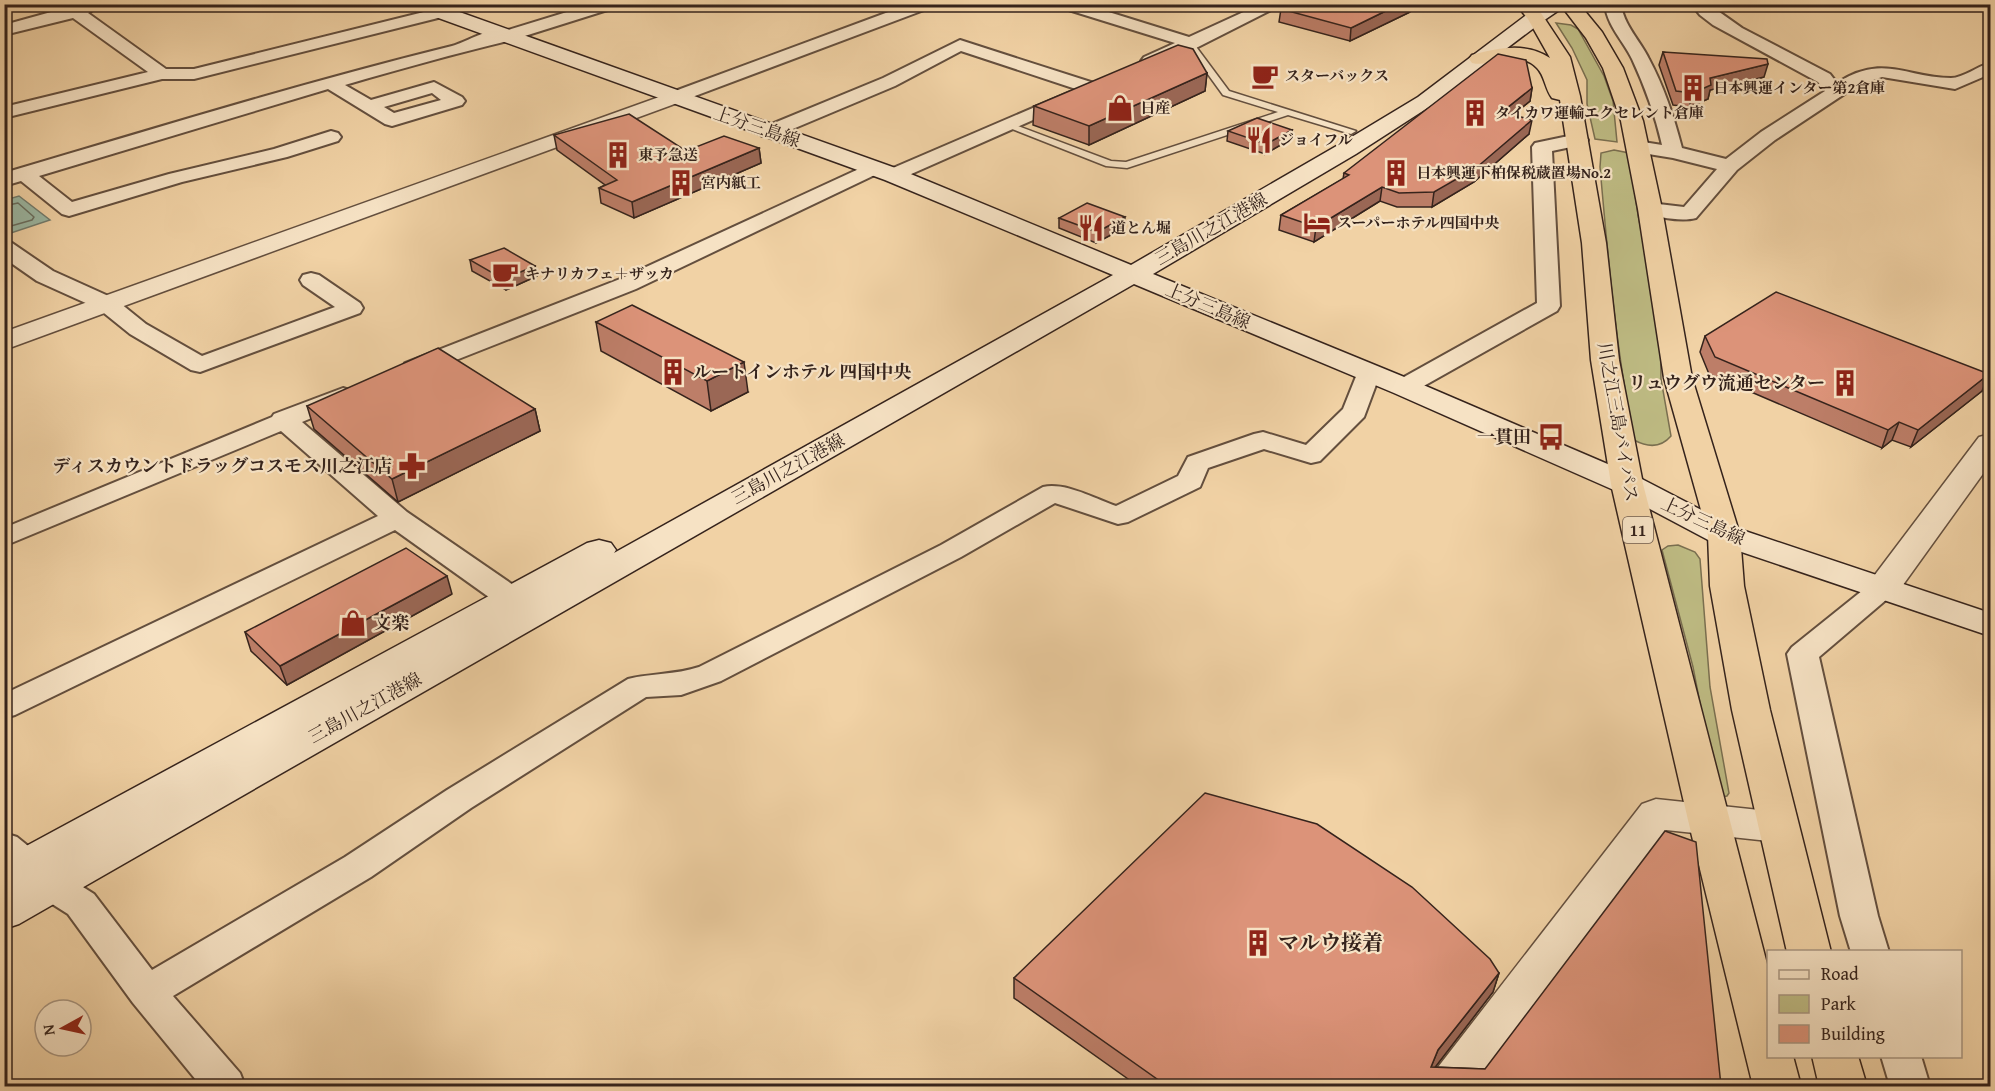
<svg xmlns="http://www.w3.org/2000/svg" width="1995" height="1091" font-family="'Gentium Book Plus','Noto Serif JP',serif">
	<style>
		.green { fill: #bebb83; stroke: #7a6f50; stroke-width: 1.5 }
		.water { fill: #9bb8a4; stroke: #727c6e; stroke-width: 1.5 }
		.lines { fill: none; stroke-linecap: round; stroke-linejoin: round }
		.shore { stroke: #686e60; stroke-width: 1.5 }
		.service-casing { stroke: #644f3e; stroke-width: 3 }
		.minor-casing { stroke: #644f3e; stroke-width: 4 }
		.tertiary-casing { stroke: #644f3e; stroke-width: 3 }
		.secondary-casing { stroke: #35231c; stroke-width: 3 }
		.trunk-casing { stroke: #35231c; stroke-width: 3 }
		.service { fill: #f6e2c4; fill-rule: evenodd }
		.minor { fill: #f6e2c4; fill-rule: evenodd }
		.tertiary { fill: #f6e2c4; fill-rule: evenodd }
		.secondary { fill: #f6e2c4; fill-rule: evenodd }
		.trunk { fill: #f1d2a5; fill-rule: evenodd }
		.wall { fill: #bd7e68; stroke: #35231c; stroke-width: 1.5 }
		.shaded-wall { fill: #9a6755; stroke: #35231c; stroke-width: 1.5 }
		.building { fill: #dc9379; stroke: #35231c; stroke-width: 1.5 }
		.labels { text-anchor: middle; stroke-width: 4.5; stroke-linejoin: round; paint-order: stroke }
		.far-poi-label { font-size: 15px; font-weight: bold; fill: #35231c; stroke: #f6e2c4; text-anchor: start }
		.shield { fill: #f6e2c4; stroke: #6f5c4e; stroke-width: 1.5 }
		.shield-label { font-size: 16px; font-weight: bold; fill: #35231c }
		.street-label { font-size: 18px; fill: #35231c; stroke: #f6e2c4 }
		.poi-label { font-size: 18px; font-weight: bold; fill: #35231c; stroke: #f6e2c4; text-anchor: end }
		.near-poi-label { font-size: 21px; font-weight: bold; fill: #35231c; stroke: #f6e2c4; text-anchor: start }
	</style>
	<rect width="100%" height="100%" fill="#f1d2a5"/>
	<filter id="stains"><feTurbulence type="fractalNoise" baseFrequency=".00333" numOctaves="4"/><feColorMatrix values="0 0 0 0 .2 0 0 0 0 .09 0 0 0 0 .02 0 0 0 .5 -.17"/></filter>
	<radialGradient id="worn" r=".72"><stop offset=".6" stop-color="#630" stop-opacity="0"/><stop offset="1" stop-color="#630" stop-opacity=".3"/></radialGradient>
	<!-- green -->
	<path class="green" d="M1556 23 1571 25 1578 29 1604 76 1613 101 1617 142 1595 139 1587 104V80L1572 48Z
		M1614 150 1629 153 1638 215 1660 324 1661 379 1671 436C1660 449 1647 447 1634 440 1616 349 1608 259 1600 167L1601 153Z
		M1678 545 1695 552 1700 559 1710 687 1729 793 1727 796 1721 797 1717 791 1693 667 1662 550 1668 546Z"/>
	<!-- water -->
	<path class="water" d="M19 196 50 220 5 235V200Z"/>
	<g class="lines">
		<!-- shore -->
		<path class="shore" d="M4 206 18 203 34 217 32 220 4 228"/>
		<defs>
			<path id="service" d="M1189 41H1195L1197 48 1229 91 1356 131 1351 134 1288 115 1127 168 1106 166 1002 125 1010 123 1111 161 1126 162 1278 112 1223 95 1189 48Z"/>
			<path id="minor" d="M80 4H102L88 13 166 69H194L440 8 448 13 446 16 194 79H162L4 118V107L148 72 73 18 4 35V25Z
				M593 4H619L617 7 512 40C457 53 400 69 345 85L371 100 434 82 462 97 465 101 462 105 392 126 385 124 328 89 39 176 72 202 169 174 274 149 331 131 338 133 341 137 338 141 287 157 182 182 69 216 62 214 21 181 4 186V173C153 129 302 83 452 46 467 42 489 27 505 31ZM432 93 441 100 394 113 384 107Z
				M910 4H934L932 7 679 102H667L664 98 667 94Z
				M1057 4H1083L1189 37 1261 4H1283L1198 47 1150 66 1144 65 1141 61 1144 57 1175 43 1059 7Z
				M1605 4H1621C1623 24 1641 42 1649 59 1664 87 1674 117 1682 148L1726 159 1761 132 1825 91 1818 82 1713 25 1700 15 1691 4H1708L1742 28 1830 74 1837 83C1883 53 1907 78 1951 78 1963 78 1978 66 1990 63V74L1955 89 1882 77 1858 85 1775 140 1737 170 1696 218C1681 222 1658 217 1643 213L1640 209 1643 205 1650 203 1684 207 1717 169 1673 158 1630 151 1627 147 1630 143 1637 141 1662 145C1655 115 1645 87 1632 59 1624 42 1606 24 1605 4Z
				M960 40 1097 84 1100 88 1097 92H1085L961 51 895 86 776 136H762L760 132 762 128 883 78Z
				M1070 92 1076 93 1079 97 1076 101 900 179H886L883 175 886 171Z
				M1578 134 1585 136 1588 140 1585 144 1552 151 1560 306 1557 311 1413 392 1404 394 1395 392 1392 387 1395 382 1537 303 1532 147 1535 143Z
				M874 162 881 164 884 168 881 172 636 289 423 373 414 375 405 373 402 368 405 363 620 279Z
				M4 242 12 243 53 271 115 299 146 324 202 356 335 307 303 285 300 280 303 275 311 273 319 275 360 303 363 308 360 313 200 372 191 370 130 334 99 309 37 281 4 258Z
				M1368 367 1377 369 1380 374 1364 417 1320 461 1311 463 1264 449 1208 468 1200 487 1128 522 1118 524 1055 503 961 557 721 681 681 695 646 697 471 808 371 877 173 996 240 1073 245 1086H201L133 1003 68 914 38 895 4 866V833L17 837 64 875 94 894 152 970 345 857 447 790 628 679C651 673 675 675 699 667L941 545 1043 487C1066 482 1095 499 1116 506L1178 476 1188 457 1254 434 1263 432 1306 445 1343 409 1359 369Z
				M343 388 352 391 356 396 352 401 302 422 407 512 522 591 526 598 522 605 511 607 500 605 395 530 15 715 4 718V694L378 516 281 431 4 546V528L272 417 274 414Z
				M1883 579 1893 582 1898 588 1893 594 1819 657 1878 916 1889 952H1851L1840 916 1787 654 1792 647 1873 582Z
				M1881 1056H1921L1930 1086H1890Z"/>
			<path id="tertiary" d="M673 92 680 94 683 98 680 102 4 350V332Z
				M1990 434V464L1895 596 1883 599 1871 596 1866 588 1871 580 1979 437Z
				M1656 799 1778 812 1792 816 1798 827 1792 838 1778 842 1666 830 1479 1086H1428L1435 1071 1642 804Z"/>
			<path id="secondary" d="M409 4H437L901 170 1131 265 1340 144 1418 97 1529 13 1545 4H1568L1543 21 1432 105 1356 154 1153 274 1414 381 1638 477 1736 528 1990 613V636L1712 542 1616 491 1394 393 1134 284 19 924 4 929V858L587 543 599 540 611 543 616 550 614 553 1113 275 885 180 411 8Z"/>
			<path id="trunk" d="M1516 4H1535L1570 57 1580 96 1606 243 1619 360 1643 484 1768 968V1056H1793L1801 1086H1753L1688 820 1611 484 1591 360 1582 243 1560 100 1552 98C1545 89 1545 76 1537 68 1520 49 1492 68 1472 63L1469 59 1472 55C1497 48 1527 42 1550 58L1528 19Z
				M1560 4H1579L1602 32 1623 68 1643 121 1662 209 1692 378 1740 535 1744 586 1770 710 1831 952H1787L1732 710 1710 586 1708 535 1664 378 1638 209 1621 121 1603 68 1586 38Z
				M1812 1056H1858L1867 1086H1819Z"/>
		</defs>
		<!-- service casing -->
		<use href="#service" class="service-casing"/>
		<!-- minor casing -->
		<use href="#minor" class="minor-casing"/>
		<!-- tertiary casing -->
		<use href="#tertiary" class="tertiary-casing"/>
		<!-- secondary casing -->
		<use href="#secondary" class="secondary-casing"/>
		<!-- trunk casing -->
		<use href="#trunk" class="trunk-casing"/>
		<!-- service -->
		<use href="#service" class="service"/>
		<!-- minor -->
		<use href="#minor" class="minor"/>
		<!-- tertiary -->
		<use href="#tertiary" class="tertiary"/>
		<!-- secondary -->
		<use href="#secondary" class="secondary"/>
		<!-- trunk -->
		<use href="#trunk" class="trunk"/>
	</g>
	<!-- wall -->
	<path class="wall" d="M1281 9 1410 12 1350 41 1279 22Z
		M1663 52 1764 77 1710 90 1708 99 1689 107 1673 105 1659 65Z
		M1207 73 1205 91 1089 145 1033 125 1034 106Z
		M1532 88 1530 101 1513 115 1529 134 1474 182 1432 207H1397L1380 201 1314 242 1279 230 1281 215 1343 179 1344 173Z
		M1292 130 1291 139 1265 154 1227 141 1228 131Z
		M554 135 686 151 759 148 761 163 634 218 601 203 599 188 605 185 557 150Z
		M1059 218 1124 228 1096 243 1059 228Z
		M470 260 535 266 537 276 506 290 472 271Z
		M596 322 748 392 711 411 601 351Z
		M1705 336 1982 391 1911 447 1892 440 1882 448 1709 374 1700 352Z
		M307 406 535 409 540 431 398 502 314 429Z
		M452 594 287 685 251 651 245 632Z
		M1499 973 1493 992 1435 1067 1485 1069 1721 1086H1138L1014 998V978Z"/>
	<!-- shaded-wall -->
	<path class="shaded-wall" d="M1400 4H1411L1410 12 1350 41 1351 28Z
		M1768 64 1764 77 1710 90 1708 99 1689 107 1693 93 1710 78Z
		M1207 73 1205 91 1089 145V126Z
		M1532 88 1530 101 1499 126 1502 112Z
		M1532 120 1529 134 1474 182 1432 207 1434 192Z
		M1292 130 1291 139 1265 154 1266 144Z
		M759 148 761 163 634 218 632 202Z
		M1382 187 1380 201 1314 242 1316 227Z
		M1125 217 1124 228 1096 243 1097 232Z
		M535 266 537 276 506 290 503 279Z
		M744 362 748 392 711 411 707 381Z
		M1989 374 1982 391 1911 447 1918 430Z
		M535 409 540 431 398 502 392 479Z
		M1899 422 1892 440 1882 448 1888 430Z
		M447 576 452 594 287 685 280 666Z
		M1499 973 1493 992 1433 1070 1431 1067 1438 1050Z"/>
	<!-- building -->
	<path class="building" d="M1290 4H1400L1351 28 1281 9Z
		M1178 45 1193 49 1207 73 1089 126 1034 106Z
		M1663 52 1767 59 1768 64 1710 78 1711 85 1693 93 1676 91Z
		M1498 54 1526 60 1532 88 1502 112 1532 120 1476 168 1434 192 1399 193 1382 187 1316 227 1281 215 1349 175 1344 173Z
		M629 114 686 151 724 136 759 148 632 202 599 188 617 180 554 135Z
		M1257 118 1292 130 1266 144 1228 131Z
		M1087 203 1125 217 1097 232 1059 218Z
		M504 248 535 266 503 279 470 260Z
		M1776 292 1989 374 1918 430 1899 422 1888 430 1715 357 1705 336Z
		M632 305 744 362 707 381 596 322Z
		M438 348 535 409 392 479 307 406Z
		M406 548 447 576 280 666 245 632Z
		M1205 793 1317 824 1412 887 1490 959 1499 973 1438 1050 1431 1067 1485 1069 1665 831 1696 842 1721 1086H1167L1014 978Z"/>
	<!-- icons -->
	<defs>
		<symbol id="cafe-bare" viewBox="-9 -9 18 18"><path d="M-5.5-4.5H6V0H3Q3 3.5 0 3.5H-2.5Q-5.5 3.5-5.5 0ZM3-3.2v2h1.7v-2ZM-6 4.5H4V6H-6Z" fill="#8f2418" stroke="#f6e2c4" stroke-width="2.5" paint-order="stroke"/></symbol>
		<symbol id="building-bare" viewBox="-9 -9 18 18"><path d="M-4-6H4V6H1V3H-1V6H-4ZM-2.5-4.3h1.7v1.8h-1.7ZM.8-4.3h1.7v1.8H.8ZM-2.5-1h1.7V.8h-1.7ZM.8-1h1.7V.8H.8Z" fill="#8f2418" stroke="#f6e2c4" stroke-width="2.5" paint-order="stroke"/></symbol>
		<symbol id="shop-bare" viewBox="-9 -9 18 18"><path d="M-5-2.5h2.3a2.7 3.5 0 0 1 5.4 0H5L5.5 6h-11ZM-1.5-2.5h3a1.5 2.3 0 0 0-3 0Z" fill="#8f2418" stroke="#f6e2c4" stroke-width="2.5" paint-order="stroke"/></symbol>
		<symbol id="restaurant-bare" viewBox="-9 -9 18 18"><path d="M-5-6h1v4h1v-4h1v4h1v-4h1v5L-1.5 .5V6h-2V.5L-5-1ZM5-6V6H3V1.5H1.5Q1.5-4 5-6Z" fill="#8f2418" stroke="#f6e2c4" stroke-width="2.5" paint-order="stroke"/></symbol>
		<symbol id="hotel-bare" viewBox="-9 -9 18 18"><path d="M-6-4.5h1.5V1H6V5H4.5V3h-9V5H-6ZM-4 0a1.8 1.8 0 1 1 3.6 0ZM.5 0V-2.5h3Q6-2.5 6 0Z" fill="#8f2418" stroke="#f6e2c4" stroke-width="2.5" paint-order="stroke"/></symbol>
		<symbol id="bus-bare" viewBox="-9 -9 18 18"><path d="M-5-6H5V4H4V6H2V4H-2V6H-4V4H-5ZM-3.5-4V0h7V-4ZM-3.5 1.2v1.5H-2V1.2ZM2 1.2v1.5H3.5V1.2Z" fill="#8f2418" stroke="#f6e2c4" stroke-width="2.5" paint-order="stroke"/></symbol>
		<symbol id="pharmacy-bare" viewBox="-9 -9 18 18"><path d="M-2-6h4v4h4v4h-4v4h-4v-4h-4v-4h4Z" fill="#8f2418" stroke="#f6e2c4" stroke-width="2.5" paint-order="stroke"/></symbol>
	</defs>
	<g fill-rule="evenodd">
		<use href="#cafe-bare" x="1246" y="57" width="38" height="38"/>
		<use href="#building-bare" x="1674" y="69" width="38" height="38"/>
		<use href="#shop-bare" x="1101" y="89" width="38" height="38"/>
		<use href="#building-bare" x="1456" y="94" width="38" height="38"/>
		<use href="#restaurant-bare" x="1240" y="121" width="38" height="38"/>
		<use href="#building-bare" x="599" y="136" width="38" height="38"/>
		<use href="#building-bare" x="1377" y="154" width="38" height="38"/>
		<use href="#building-bare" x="662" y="164" width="38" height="38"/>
		<use href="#hotel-bare" x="1298" y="204" width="38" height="38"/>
		<use href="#restaurant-bare" x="1072" y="209" width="38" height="38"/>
		<use href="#cafe-bare" x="486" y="255" width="38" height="38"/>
		<use href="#building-bare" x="654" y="353" width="38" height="38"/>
		<use href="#building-bare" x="1826" y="364" width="38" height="38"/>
		<use href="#bus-bare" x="1532" y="418" width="38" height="38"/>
		<use href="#pharmacy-bare" x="393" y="447" width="38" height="38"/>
		<use href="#shop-bare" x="334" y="604" width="38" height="38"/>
		<use href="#building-bare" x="1239" y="924" width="38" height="38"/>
	</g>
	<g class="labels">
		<!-- far-poi labels -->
		<g class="far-poi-label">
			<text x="1285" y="81">スターバックス</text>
			<text x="1713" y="93">日本興運インター第2倉庫</text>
			<text x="1140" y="113">日産</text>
			<text x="1495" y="118">タイカワ運輸エクセレント倉庫</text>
			<text x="1279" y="145">ジョイフル</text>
			<text x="638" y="160">東予急送</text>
			<text x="1416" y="178">日本興運下柏保税蔵置場No.2</text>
			<text x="701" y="188">宮内紙工</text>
			<text x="1337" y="228">スーパーホテル四国中央</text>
			<text x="1111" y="233">道とん堀</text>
			<text x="525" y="279">キナリカフェ＋ザッカ</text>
		</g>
		<!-- shield labels -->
		<rect class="shield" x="1623" y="517" width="30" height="26" rx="4.5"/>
		<g class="shield-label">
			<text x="1638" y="536">11</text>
		</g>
		<!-- street labels -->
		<g class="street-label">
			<text transform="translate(757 127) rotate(19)" y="6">上分三島線</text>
			<text transform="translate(1211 229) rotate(-30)" y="6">三島川之江港線</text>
			<text transform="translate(1208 306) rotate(23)" y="6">上分三島線</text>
			<text transform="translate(1618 422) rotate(80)" y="6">川之江三島バイパス</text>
			<text transform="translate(788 469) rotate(-29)" y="6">三島川之江港線</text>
			<text transform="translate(1703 521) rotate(25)" y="6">上分三島線</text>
			<text transform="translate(365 708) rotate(-29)" y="6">三島川之江港線</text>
		</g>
		<!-- poi labels -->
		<g class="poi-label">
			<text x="693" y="378" text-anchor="start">ルートインホテル 四国中央</text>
			<text x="1825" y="389">リュウグウ流通センター</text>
			<text x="1531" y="443">一貫田</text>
			<text x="392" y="472">ディスカウントドラッグコスモス川之江店</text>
			<text x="373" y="629" text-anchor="start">文楽</text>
		</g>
		<!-- near-poi labels -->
		<g class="near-poi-label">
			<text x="1278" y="950">マルウ接着</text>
		</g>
	</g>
	<!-- margin -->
	<rect width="1995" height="1091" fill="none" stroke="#f1d2a5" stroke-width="24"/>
	<rect x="6" y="6" width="1983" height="1079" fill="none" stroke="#35231c" stroke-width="3"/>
	<rect x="12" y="12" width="1971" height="1067" fill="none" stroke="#35231c" stroke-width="1.5"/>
	<!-- legend -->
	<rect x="1767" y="950" width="195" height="108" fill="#f6e2c4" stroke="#a99681" stroke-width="1.5"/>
	<rect x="1779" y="970" width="30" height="9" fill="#f6e2c4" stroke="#a99681" stroke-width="1.5"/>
	<text x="1821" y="980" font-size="18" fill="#35231c">Road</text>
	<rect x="1779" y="995" width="30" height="18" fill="#bebb83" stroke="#a99681" stroke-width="1.5"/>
	<text x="1821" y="1010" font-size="18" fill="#35231c">Park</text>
	<rect x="1779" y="1025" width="30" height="18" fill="#dc9379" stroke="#a99681" stroke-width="1.5"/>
	<text x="1821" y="1040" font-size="18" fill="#35231c">Building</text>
	<!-- north arrow -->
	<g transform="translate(63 1028) rotate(262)"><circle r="28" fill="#f6e2c4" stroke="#a99681" stroke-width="1.5"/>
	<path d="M0-4.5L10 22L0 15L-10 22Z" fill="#8f2418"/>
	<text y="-9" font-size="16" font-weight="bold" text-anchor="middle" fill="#35231c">N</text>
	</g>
	<rect width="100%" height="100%" filter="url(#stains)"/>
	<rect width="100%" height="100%" fill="url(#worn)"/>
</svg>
